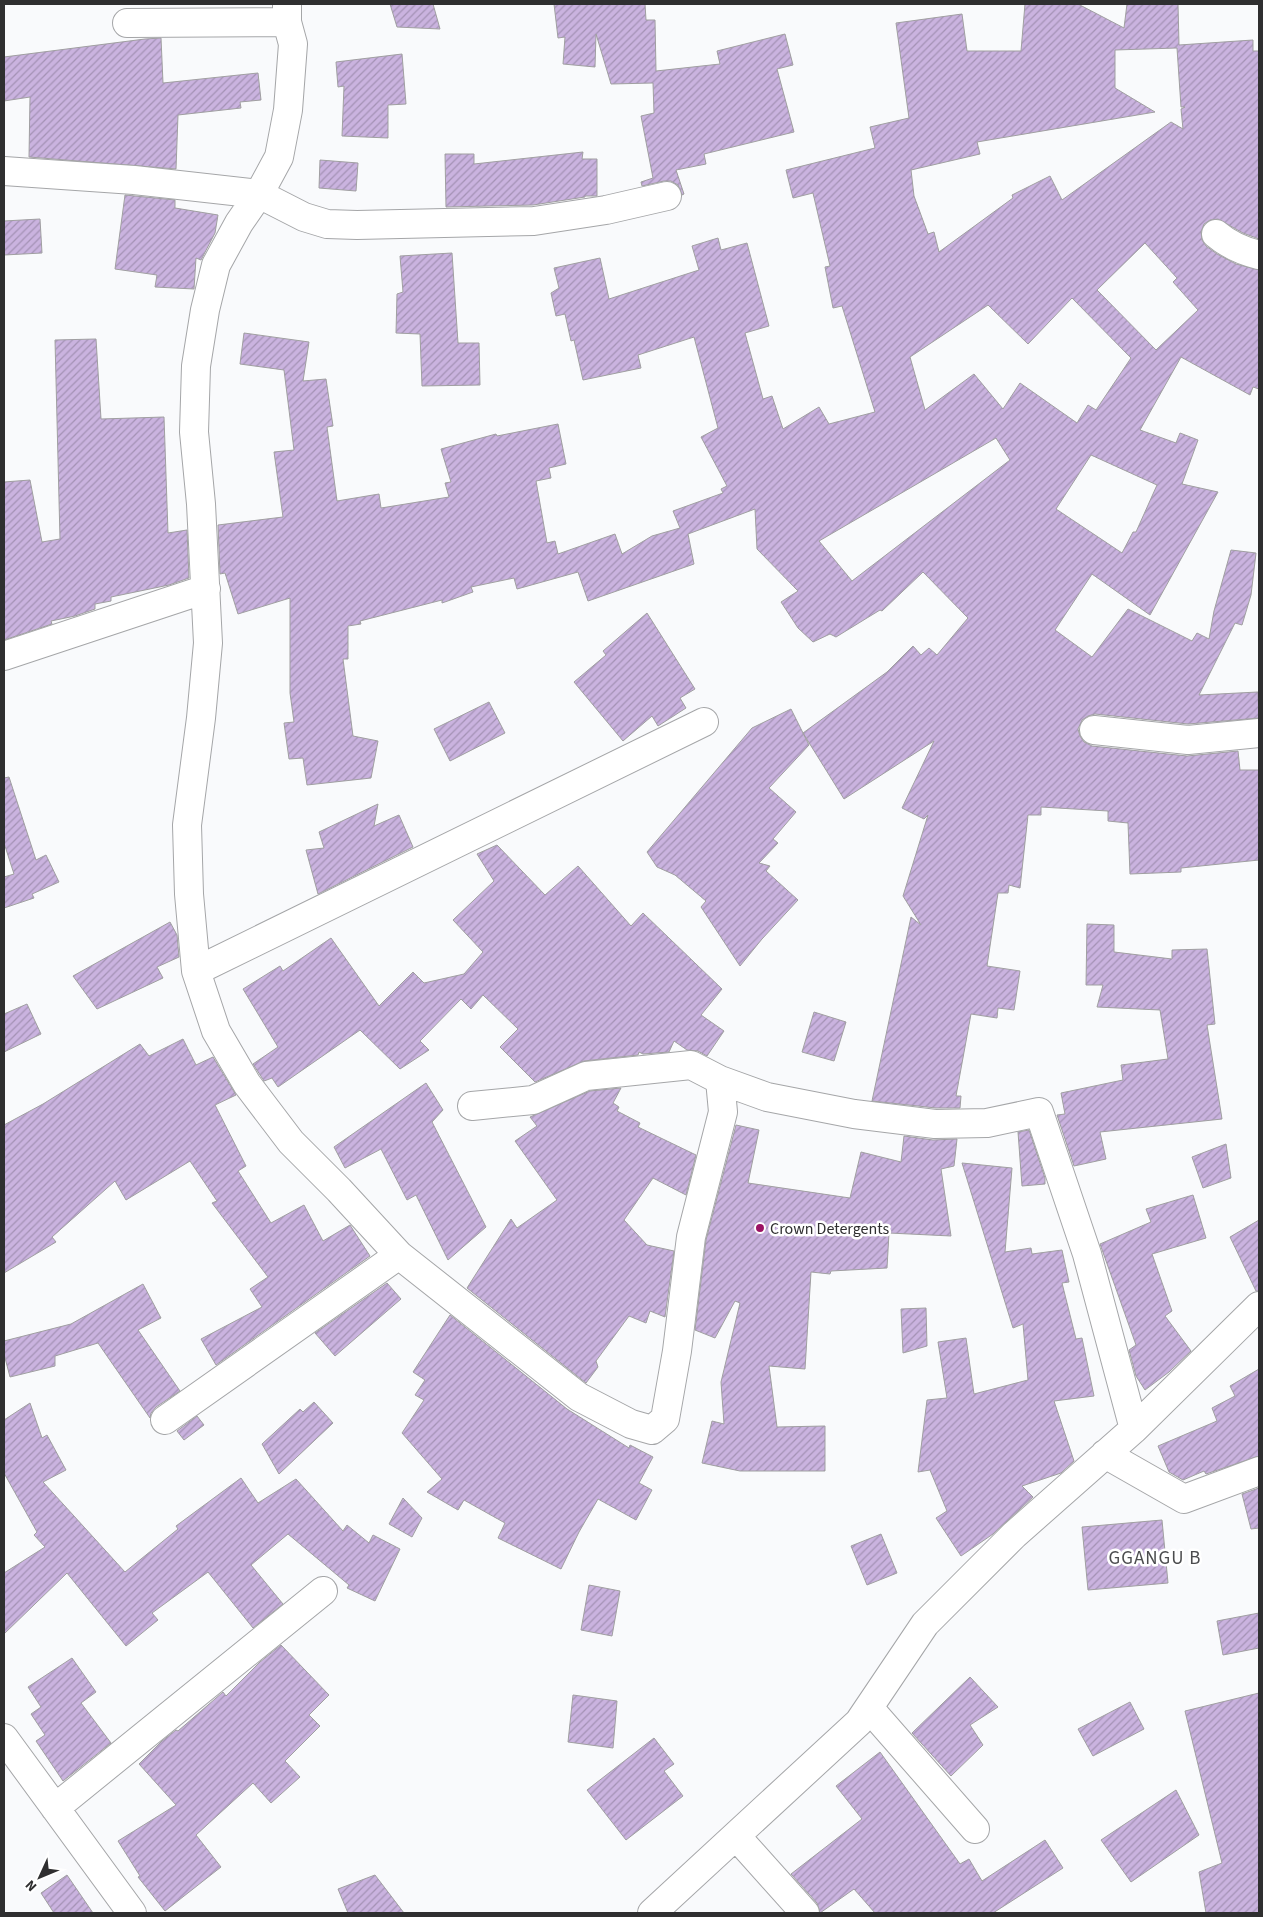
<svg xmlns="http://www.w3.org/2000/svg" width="1263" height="1917" font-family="'Source Sans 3',sans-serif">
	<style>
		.building { fill: url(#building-hatch); stroke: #a09fa1; fill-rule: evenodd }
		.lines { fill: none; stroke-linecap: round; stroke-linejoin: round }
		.minor-casing { stroke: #a5a6a8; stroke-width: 30 }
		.minor { stroke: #fff; stroke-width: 28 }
		.poi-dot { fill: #9b1264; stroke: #fff; stroke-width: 2 }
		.labels { text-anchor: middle; stroke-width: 5; stroke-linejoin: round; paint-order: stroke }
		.poi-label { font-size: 16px; fill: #2f2f30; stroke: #fff; text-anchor: start }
		.quarter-label { font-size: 19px; letter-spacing: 1px; fill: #4b4c4e; stroke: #fff }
	</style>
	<defs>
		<pattern id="building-hatch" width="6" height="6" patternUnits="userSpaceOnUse" patternTransform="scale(1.25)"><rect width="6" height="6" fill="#cab3df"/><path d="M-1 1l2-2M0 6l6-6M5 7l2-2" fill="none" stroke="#a492b5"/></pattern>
	</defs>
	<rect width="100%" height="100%" fill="#f9fafc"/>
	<!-- building -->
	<path class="building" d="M390 4H433L440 29 397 27Z
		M554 4H645L646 20H655L656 71 720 64 717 51 785 34 793 65 777 69 794 132 704 154 706 164 676 170 684 194 682 195 678 185 671 181H664L642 186 641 182 653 178 641 116 654 113 653 83 611 84 596 34 595 67 563 64 565 37 558 38Z
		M1025 4H1078L1124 28 1127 4H1178L1179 45 1253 40V51H1259V239L1243 233 1218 219 1210 220 1204 224 1201 232 1202 240 1206 246 1217 254 1236 264 1259 270V389L1253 387 1250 395 1181 357 1140 430 1176 443 1180 433 1198 440 1182 484 1218 492 1150 615 1092 574 1055 630 1092 657 1128 609 1192 641 1197 633 1209 639 1214 611 1231 550 1256 553 1251 595 1242 625 1235 623 1199 695 1258 692 1259 718 1188 724 1095 714 1088 716 1082 720 1078 729 1080 736 1084 742 1092 746 1187 756 1238 751 1240 770H1259V860L1181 868V872L1130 874 1128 823 1108 821V811L1041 807V815H1028L1020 888 1009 885 1008 893H998L987 966 1020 971 1014 1010 998 1008 997 1018 971 1014 956 1096H961L960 1108H936L872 1101 911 917 921 925 903 896 928 815 924 819 902 808 934 741 844 799 803 733 887 672 913 646 921 655 929 648 937 655 968 618 923 572 882 611 880 610 836 637 830 634 813 642 798 628 781 602 798 591 757 549 755 509 688 534 694 564 588 601 578 572 517 589 514 578 471 587 473 592 442 603V600L360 621 361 624 348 626V659H343L353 736 378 741 371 778 307 785 303 758 289 759 284 723 294 722 290 693V598L238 614 225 573 220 574 218 525 283 517 274 452 294 450 284 370 240 364 244 333 309 342 303 381 326 379 333 426 327 427 337 501 379 494 381 508 449 497 445 483 451 482 441 449 496 434 497 436 558 424 566 464 549 468 551 478 536 481 547 543 555 541 558 554 615 534 622 554 652 536 680 528 673 511 723 493 721 489 727 486 701 437 718 428 694 337 638 355 641 368 583 380 574 340 571 341 565 314 556 316 551 293 559 288 554 268 600 258 609 299 699 270 692 246 718 238 721 250 747 243 769 326 745 333 763 399 772 396 783 429 819 407 829 424 875 412 842 306 833 308 825 267 830 266 813 193 793 198 786 170 875 148 870 127 909 118 896 23 962 14 967 51H1021ZM1177 48 1181 107H1185L1181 109 1183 129 1171 122 1062 200 1050 176 1012 195 1013 198 939 252 934 232 928 234 914 196 911 170 980 154 977 142 1155 112 1115 88V50ZM1145 243 1177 278 1173 282 1198 310 1156 350 1097 290ZM1072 298 1131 358 1096 410 1088 405 1077 423 1020 383 1003 409 974 374 925 410 910 357 988 305 1028 344ZM996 438 1010 460 852 581 819 541ZM1091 455 1157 485 1136 532H1133L1122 553 1056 509Z
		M161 38 163 83 258 73 261 100 240 102 241 108 178 115 176 169 29 157 30 97 4 101V57L145 39Z
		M402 54 406 104 388 105V138L342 136 344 86 338 87 336 62Z
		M583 152 582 159H597V196H585V197L533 205 446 207 445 154H474V164Z
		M320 160 358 163 356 191 319 188Z
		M125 195 175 200V208L218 215 215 233 201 260 196 258 194 289 155 287 157 275 115 269Z
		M40 219 42 253 4 255V221Z
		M452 253 458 343H479L480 385 422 386 420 334 396 333 397 294 403 292 400 256Z
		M96 339 101 419 164 417 168 533 187 530 189 578 169 585 111 597V601L95 604V609L75 616 51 621 52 624 4 640V482L30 480 42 542 60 539 55 340Z
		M647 613 695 689 680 698 686 708 658 726 652 716 623 741 574 682 606 655 603 651Z
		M489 702 505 733 450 761 434 729Z
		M791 709 809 745 769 788 796 812 773 839 778 843 759 863 770 866 766 871 798 900 762 939 740 966 701 907 706 901 675 875 657 867 647 852 752 728Z
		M9 777 36 860 46 855 59 882 32 894 34 898 4 908V877L14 874 4 843V778Z
		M378 804 374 826 399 815 413 847 318 894 306 850 324 848 319 832Z
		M497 845 545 895 578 866 631 926 643 913 722 989 701 1015 724 1031 707 1056 698 1051 687 1050 674 1041 669 1052 643 1054 639 1052 638 1055 584 1061 535 1082 500 1047 518 1029 483 995 471 1009 461 999 420 1041 429 1050 400 1069 360 1030 278 1087 272 1078 264 1081 253 1064 278 1047 243 989 280 966 283 971 331 938 379 1006 413 972 424 983 464 974 483 952 453 920 494 881 477 854Z
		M170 922 177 935 179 957 157 967 163 978 97 1009 73 976Z
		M1087 924 1114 925V952L1172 959V950L1207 949 1215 1024 1207 1025 1222 1119 1100 1132 1106 1159 1074 1166 1057 1115 1065 1114 1061 1093 1123 1080 1121 1065 1168 1059 1160 1010 1097 1007 1103 985H1086Z
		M27 1004 41 1034 4 1052V1014Z
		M814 1012 846 1022 834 1061 802 1052Z
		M183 1039 196 1065 213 1057 236 1095 215 1105 246 1166 238 1171 271 1223 304 1205 323 1241 350 1225 370 1256 216 1365 201 1339 262 1307 250 1289 268 1277 212 1203 217 1201 190 1161 126 1200 115 1181 52 1237 56 1242 4 1273V1125L43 1104 140 1044 149 1056Z
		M426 1083 443 1110 432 1122 486 1227 448 1260 416 1195 407 1200 381 1149 345 1168 334 1147Z
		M621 1088 613 1103 619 1107 617 1111 640 1123 638 1127 696 1155 686 1195 653 1178 624 1220 647 1245 674 1251 665 1317 650 1311 646 1323 629 1316 596 1361 598 1367 586 1383 467 1288 511 1219 517 1228 557 1200 515 1141 537 1126 530 1117 590 1091Z
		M736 1125 759 1130 748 1183 850 1198 861 1152 901 1162 904 1136 933 1140 957 1139 954 1166 941 1169 951 1236 889 1233 887 1268 831 1271 830 1274 811 1272 805 1369 769 1366 777 1427 825 1426V1471H740L702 1463 712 1421 724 1424 721 1382 740 1303 735 1301 715 1338 695 1330 706 1240Z
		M1029 1130 1045 1178V1184L1022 1186 1018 1132Z
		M1226 1144 1231 1178 1203 1188 1192 1157Z
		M962 1163 1012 1168 1005 1252 1031 1248 1032 1254 1062 1250 1069 1282 1062 1283 1076 1339 1082 1338 1094 1396 1054 1401 1074 1461 1061 1473 1022 1486 1033 1497 993 1534 961 1556 936 1518 947 1511 930 1470 918 1472 927 1400 947 1398 938 1342 966 1338 974 1394 1028 1380 1023 1324 1013 1328Z
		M1193 1195 1206 1238 1152 1254 1172 1311 1165 1316 1191 1351 1169 1372 1145 1390 1136 1376 1129 1350 1136 1345 1100 1244 1151 1222 1146 1209Z
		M1259 1220V1291H1256L1230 1237Z
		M387 1283 401 1299 335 1356 315 1333Z
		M143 1284 161 1318 138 1330 180 1391 156 1407 151 1413 150 1418 98 1343 55 1356V1366L10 1377 4 1354V1341L71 1324Z
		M926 1308 927 1346 903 1353 901 1309Z
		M450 1315 567 1409 629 1448 630 1445 653 1457 639 1483 652 1490 636 1520 598 1499 579 1532 561 1569 498 1538 505 1523 464 1500 458 1510 427 1492 442 1479 402 1433 424 1400 415 1395 425 1380 413 1372Z
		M1259 1369V1456L1206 1474 1204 1471 1183 1480 1169 1472 1158 1446 1217 1421 1212 1408 1235 1396 1230 1386Z
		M314 1402 333 1423 279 1474 262 1444 300 1409 303 1412Z
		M30 1403 42 1438 47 1435 66 1470 43 1482 125 1572 178 1529 176 1526 241 1478 258 1503 296 1479 343 1531 347 1525 369 1543 373 1535 400 1549 375 1601 347 1588 349 1585 288 1534 251 1565 283 1604 253 1628 208 1572 152 1613 158 1620 126 1646 67 1573 4 1634V1573L45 1547 34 1535 37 1532 4 1473V1420Z
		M197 1416 204 1425 184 1440 177 1431Z
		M1259 1488V1528L1251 1529 1242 1494Z
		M403 1498 422 1518 412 1537 389 1524Z
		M1162 1520 1168 1583 1088 1590 1082 1527Z
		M881 1534 897 1573 867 1585 851 1546Z
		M589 1585 620 1591 612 1636 581 1630Z
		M1259 1613V1648L1223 1655 1217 1621Z
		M281 1645 329 1695 309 1715 320 1726 285 1761 300 1777 271 1803 253 1783 196 1835 221 1867 165 1911 138 1877 140 1876 118 1841 176 1805 139 1764 162 1741 176 1730 178 1731 223 1692 226 1696 260 1662Z
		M72 1658 96 1692 81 1703 111 1743 63 1781 36 1741 45 1735 31 1714 41 1707 28 1687Z
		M970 1677 998 1707 970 1725 983 1745 951 1776 912 1733Z
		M1259 1693V1913H1206L1199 1872 1222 1863 1185 1711Z
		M573 1695 617 1701 613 1748 568 1742Z
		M1130 1702 1144 1729 1093 1756 1078 1729Z
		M654 1738 674 1764 664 1771 683 1796 626 1840 587 1790Z
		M880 1752 960 1864 969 1859 982 1881 1045 1840 1063 1868 993 1913H875L854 1889 820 1913 817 1903 791 1874 862 1819 836 1786Z
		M1176 1790 1199 1835 1131 1882 1101 1840Z
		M67 1875 93 1913H54L41 1893Z
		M375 1875 404 1913H348L338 1889Z"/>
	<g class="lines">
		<defs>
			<path id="minor" d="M287 4V22L293 44 288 110 279 157 259 194 239 223 216 265 205 310 196 366 194 432 201 504 208 643 201 718 187 825 189 894 196 971 216 1031 247 1084 291 1142 339 1190 399 1255 579 1397 631 1424 652 1430 665 1419 677 1351 691 1237 723 1112 720 1080 691 1065 586 1076 533 1100 472 1106
				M127 23 287 22
				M4 171 134 180 259 194 304 217 327 224 357 225 534 221 606 210 667 196
				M1216 234C1229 245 1242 251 1259 255
				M4 656 206 589
				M1094 730 1188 740 1259 733
				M196 971 704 722
				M720 1080 767 1097 854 1114 935 1124 987 1123 1039 1112 1087 1254 1134 1429
				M165 1420 399 1255
				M1105 1454 1184 1499 1259 1471
				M869 1708 975 1829
				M4 1738 132 1913
				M55 1808 323 1591
				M736 1836 805 1913
				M652 1913 859 1722 925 1624 1014 1535 1134 1429 1259 1306"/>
		</defs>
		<!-- minor casing -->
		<use href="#minor" class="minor-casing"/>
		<!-- minor -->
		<use href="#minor" class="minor"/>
	</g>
	<!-- markers -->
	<circle class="poi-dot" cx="760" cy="1228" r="5"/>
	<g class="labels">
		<!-- poi labels -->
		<g class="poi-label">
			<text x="770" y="1234">Crown Detergents</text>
		</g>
		<!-- quarter labels -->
		<g class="quarter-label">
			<text x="1155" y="1564">GGANGU B</text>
		</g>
	</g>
	<!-- border -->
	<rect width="1263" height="1917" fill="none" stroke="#2f2f30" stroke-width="10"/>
	<!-- north arrow -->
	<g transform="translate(40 1877) rotate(226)" stroke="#ffffff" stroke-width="4" paint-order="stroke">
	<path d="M0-4L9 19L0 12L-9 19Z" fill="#2f2f30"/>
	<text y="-8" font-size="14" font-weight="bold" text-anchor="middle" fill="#2f2f30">N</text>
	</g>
</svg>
